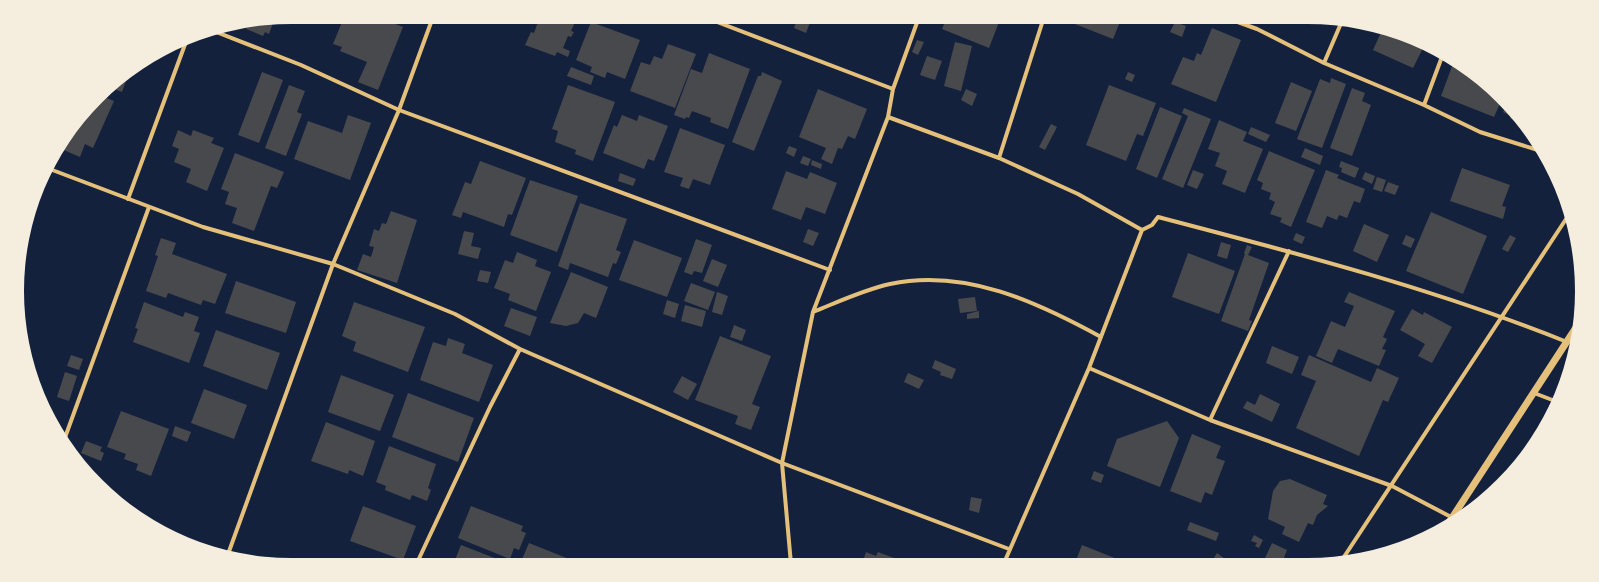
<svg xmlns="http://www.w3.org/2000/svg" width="1599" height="582" font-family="'Libre Baskerville',serif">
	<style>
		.building { fill: #48494c }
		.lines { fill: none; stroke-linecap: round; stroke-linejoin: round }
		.minor { stroke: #e5c07b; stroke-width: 4 }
		.tertiary { stroke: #e5c07b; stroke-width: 7 }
	</style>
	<rect width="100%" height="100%" fill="#14213d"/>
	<!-- building -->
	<path class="building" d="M344 17H378L403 27 378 90 358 82 367 62 340 51 342 47 333 44Z
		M535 17H569L576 20 571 31 574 32 571 37 568 36 563 48 570 51 568 57 557 52 555 56 525 45 531 32 534 33 539 19Z
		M798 17H812L806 33 794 28Z
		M947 17H1001L989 48 942 29Z
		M1063 17H1122L1113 39 1062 19Z
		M267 21 273 23 269 34 265 32 263 36 246 29 247 26 244 25Z
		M591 22 640 40 625 79 607 72 605 78 590 72 592 67 576 60Z
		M1175 22 1186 26 1182 37 1170 32Z
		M1212 28 1241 40 1216 102 1171 84 1183 57 1194 61 1197 53 1201 55Z
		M1383 28 1425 44 1413 68 1373 50Z
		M917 40 924 42 918 55 912 52Z
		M955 42 972 46 961 91 944 86Z
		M668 44 696 54 675 108 630 91 641 62 650 65 654 56 662 59Z
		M709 53 750 69 728 129 710 122 711 118 692 111 689 118 686 117 685 119 674 115 691 69 702 73Z
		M927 56 942 61 935 80 920 75Z
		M1454 61 1475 74 1502 99 1494 117 1441 96Z
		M571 67 594 76 591 85 567 76Z
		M129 72 122 92 109 87 111 85Z
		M262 72 283 80 259 143 238 135Z
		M762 72 782 81 754 151 732 142 758 76H761Z
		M1128 72 1135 75 1132 82 1125 79Z
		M1331 78 1346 84 1322 148 1297 139 1320 79 1330 83Z
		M1291 82 1312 91 1296 131 1275 123Z
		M289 85 305 91 297 112 302 114 286 156 265 148Z
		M568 85 615 102 593 161 575 154 576 150 555 142 558 131 552 129Z
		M1109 85 1156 103 1143 136 1137 134 1126 161 1086 145Z
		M1352 88 1365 93 1362 101 1371 105 1352 156 1330 148Z
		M818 89 867 109 855 139 848 136 842 149 838 148 832 164 821 159 826 148 799 137Z
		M966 89 977 94 972 106 961 100Z
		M102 96 114 101 93 148 85 144 80 157 59 148Z
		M1507 103 1514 111 1525 126 1510 118 1511 116 1503 112Z
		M1160 107 1182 116 1157 178 1136 169Z
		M1184 108 1211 119 1183 188 1162 179 1188 116 1182 113Z
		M348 115 371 123 350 180 294 159 308 121 342 133Z
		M622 115 637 121 639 115 668 126 654 161 648 159 644 169 603 153 614 125 617 127Z
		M1219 120 1247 132 1243 141 1263 149 1245 193 1222 184 1227 171 1215 166 1220 153 1208 149Z
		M1051 124 1057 127 1045 150 1039 147Z
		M1251 127 1270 135 1266 142 1248 134Z
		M680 128 725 145 710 185 693 179 689 189 680 186 683 178 664 172Z
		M178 130 191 136 193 130 214 138 211 143 224 148 207 191 186 182 191 169 174 162 179 149 172 146Z
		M789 146 797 149 794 157 786 153Z
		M1305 148 1323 156 1320 165 1301 157Z
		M1269 151 1315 170 1291 227 1280 222 1282 218 1270 214 1275 202 1269 199 1271 193 1261 189 1263 183 1257 180Z
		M235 153 284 172 277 188 271 186 254 231 232 223 237 208 225 204 229 192 221 189Z
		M803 156 811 159 808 166 800 163Z
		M812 160 822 164 821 169 811 165Z
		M480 161 526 178 512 215 508 214 504 227 463 212 461 218 452 215 465 182 471 184Z
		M1341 161 1359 168 1355 178 1341 172 1342 168 1339 167Z
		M1462 168 1510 185 1502 206 1506 207 1503 219 1450 201Z
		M1193 170 1204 174 1197 189 1187 185Z
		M1326 170 1339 175 1337 178 1365 189 1360 203 1354 201 1347 218 1339 215 1337 220 1327 216 1322 228 1306 222Z
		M786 171 807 179 810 172 837 183 825 214 806 207 801 220 772 209Z
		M1365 172 1375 176 1372 184 1362 179Z
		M620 173 636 179 633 186 618 181Z
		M1377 177 1386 180 1382 192 1373 189Z
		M530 180 578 196 557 252 510 235Z
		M1388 182 1399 186 1395 195 1384 191Z
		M580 203 627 219 616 250 621 252 616 264 613 263 608 277 570 263 568 270 558 266Z
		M391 211 417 220 397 283 357 270 363 254 371 257 374 247 369 246 374 229 379 231 382 223 386 224Z
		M1431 212 1487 236 1463 294 1406 271Z
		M1364 224 1389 235 1377 262 1353 251Z
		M808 229 819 233 813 246 803 242Z
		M464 231 474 233 471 246 481 248 478 259 458 254Z
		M1296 233 1305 237 1302 244 1293 240Z
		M1406 235 1415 239 1411 248 1402 244Z
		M1510 235 1516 238 1508 252 1502 249Z
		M161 238 176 243 172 254 227 274 215 304 203 300 201 305 168 293 166 298 146 291 158 256 155 255Z
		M696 239 712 245 702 273 694 271 692 275 684 272Z
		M634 240 682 258 667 297 619 280Z
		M1221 242 1231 245 1227 259 1217 256Z
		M1247 245 1252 247 1248 255 1269 263 1249 320 1252 321 1248 331 1221 321 1245 254 1244 253Z
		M517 252 537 260 535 266 551 272 536 311 508 300 510 294 494 288 505 260 513 263Z
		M1188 253 1235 271 1219 314 1172 297Z
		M712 259 727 265 718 287 703 281Z
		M480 270 491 272 488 283 477 281Z
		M571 272 608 287 596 318 584 313 578 323 566 326 550 323Z
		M236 281 296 302 286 333 225 313Z
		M691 283 715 292 708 310 684 301Z
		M717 292 728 296 722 315 712 312Z
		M1349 292 1395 311 1383 337 1387 339 1382 349 1386 350 1379 366 1338 349 1332 363 1316 356 1331 321 1345 327 1354 306 1344 302Z
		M975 297 977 311 960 313 958 299Z
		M667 300 679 304 675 318 663 314Z
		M144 302 183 317 185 312 199 317 194 331 200 333 189 363 133 342 138 329 135 328Z
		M354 302 425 327 408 372 353 351 356 342 342 336Z
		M685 305 706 311 702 327 681 321Z
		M511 308 537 317 530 336 504 326Z
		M1412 309 1423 315 1424 312 1452 327 1432 363 1418 356 1425 344 1400 330Z
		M979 311V318L967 319V314Z
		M734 325 746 330 742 341 730 337Z
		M216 330 280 353 267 390 203 366Z
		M720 336 771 356 752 404 760 407 751 430 735 424 738 416 695 400Z
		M448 338 465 344 462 353 493 365 479 402 420 380 433 342 446 346Z
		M1272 346 1299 357 1292 374 1266 363Z
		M71 355 83 359 79 370 67 366Z
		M1309 355 1371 382 1377 368 1399 378 1388 402 1383 400 1359 456 1296 428 1316 381 1301 375Z
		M935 360 956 369 952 379 940 375 941 372 932 368Z
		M65 372 77 376 69 401 57 397Z
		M908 373 924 380 919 389 904 382Z
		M341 375 394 395 380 431 328 412Z
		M682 376 697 384 688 400 673 392Z
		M204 389 247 405 234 439 191 423Z
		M408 393 474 418 458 462 392 437Z
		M1260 394 1280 404 1272 422 1243 408 1247 401 1255 405Z
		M121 411 169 429 151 476 136 470 138 464 124 459 126 454 107 447Z
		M1167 421 1179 438 1160 487 1107 466 1117 439Z
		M326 422 375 441 363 476 349 470 348 474 311 461Z
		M175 426 191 432 187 442 172 436Z
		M1192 434 1221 446 1216 458 1225 461 1212 495 1205 492 1201 503 1170 491Z
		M86 441 102 447 100 451 104 453 101 461 81 453Z
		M389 446 436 464 428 488 431 490 427 501 412 495 410 500 385 490 386 486 376 482Z
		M1094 471 1104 475 1101 483 1091 479Z
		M1290 479 1327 495 1323 504 1328 506 1317 515 1313 525 1308 523 1299 542 1282 534 1285 527 1268 519 1273 491 1280 481Z
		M971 497 982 499 979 513 969 510Z
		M363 506 416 526 403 560 350 541Z
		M471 506 523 526 521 531 526 533 519 550 514 548 510 559 458 538Z
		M1190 522 1219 533 1216 541 1187 530Z
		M1254 535 1263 540 1259 548 1255 546 1257 543 1251 541Z
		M529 543 574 561 573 564H520Z
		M1272 543 1287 550 1282 563H1276L1265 558Z
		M461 545 510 564V565H453Z
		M1082 545 1127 563H1075Z
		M866 552 876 556 878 552 910 564H862Z
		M1217 553 1225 559 1223 563 1214 558Z
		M583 558 600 564H581Z"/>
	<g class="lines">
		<!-- minor -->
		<path class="minor" d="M704 17 893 89 888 117 999 158 1078 194 1142 230
			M1224 17 1257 29 1324 63 1424 105 1480 132 1544 152
			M211 30 301 65 399 110 830 270
			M1324 63 1342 21
			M893 89 919 17
			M1424 105 1443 54
			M999 158 1044 17
			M47 168 203 227 333 264 455 314 520 349 782 463 1009 549
			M128 199 187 39
			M813 312C838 302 863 290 890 284 965 268 1037 302 1101 337
			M1089 368 1210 420 1392 486 1453 518
			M1534 393 1555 401
			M1210 420 1289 251
			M63 443 149 207
			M227 557 333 264 399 110 433 17
			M1004 563 1089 368 1142 230 1152 225 1158 217C1296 253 1435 289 1567 342
			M1340 563 1570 213
			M791 564 782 463 813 312 888 117
			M416 565 490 407 520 349"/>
		<!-- tertiary -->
		<path class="tertiary" d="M1448 524 1579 323"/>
	</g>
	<!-- crop -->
	<path d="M0 0H1599V582H0ZM291 24H1308A267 267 0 0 1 1575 291V291A267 267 0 0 1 1308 558H291A267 267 0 0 1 24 291V291A267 267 0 0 1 291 24Z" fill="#f5edde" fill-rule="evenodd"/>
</svg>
